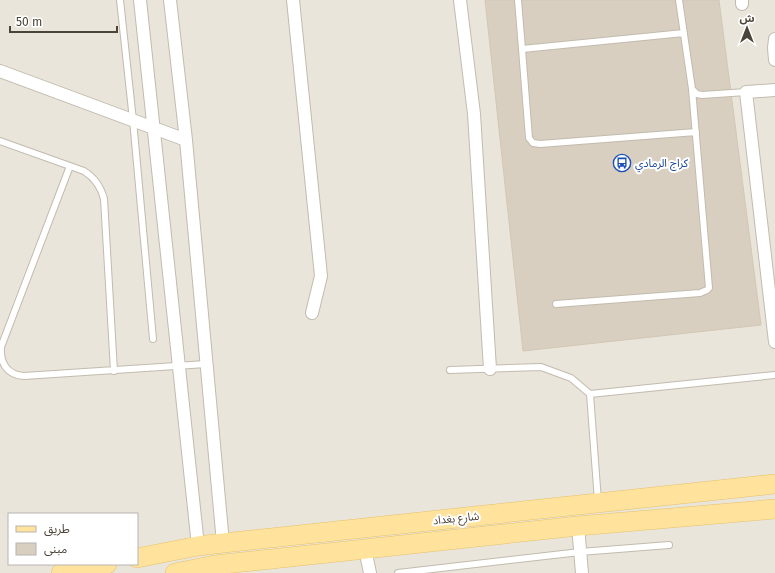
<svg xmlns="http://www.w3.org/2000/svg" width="775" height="573" font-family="'Fira Sans','Noto Sans Arabic',sans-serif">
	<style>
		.residential { fill: #eae5da; fill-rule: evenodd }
		.building { fill: #d8cfc1; stroke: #d3c7b4 }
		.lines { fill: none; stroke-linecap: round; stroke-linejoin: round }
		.lane-casing { stroke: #c2bbae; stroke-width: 8 }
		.street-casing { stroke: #c2bbae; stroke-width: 14 }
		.primary-casing { stroke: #e6c16a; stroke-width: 20 }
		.lane { stroke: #fff; stroke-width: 6 }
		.street { stroke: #fff; stroke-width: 12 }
		.primary { stroke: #ffe39c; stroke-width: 19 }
		.labels { text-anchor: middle; stroke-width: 4; stroke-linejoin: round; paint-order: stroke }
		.transit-label { font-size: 11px; fill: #164399; stroke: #fff; text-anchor: start }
		.street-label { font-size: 11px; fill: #4b4439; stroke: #fff }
	</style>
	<rect width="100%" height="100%" fill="#f6f3ec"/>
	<!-- residential -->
	<path class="residential" d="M0 0H775V573H0ZM9 514H137V564H9Z"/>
	<!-- building -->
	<path class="building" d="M485 0H719L761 325 523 351Z"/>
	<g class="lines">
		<defs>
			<path id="lane" d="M120 0 133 120 153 339
				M518 0 522 49 684 33
				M679 0 692 89 697 94 702 95 746 92
				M522 49 529 138 533 143 540 144 696 132
				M0 141 84 171C95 178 101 187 104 199L114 371
				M70 166 1 347C0 363 7 375 24 376L206 364
				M556 304 700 293 707 290 709 288 692 89
				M450 370 541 367 571 378 590 394 598 501
				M590 394 775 375
				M398 573 580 552 669 545"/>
			<path id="street" d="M140 0 198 546
				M170 0 186 140 223 543
				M293 0 321 276 312 313
				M460 0 474 114 490 369
				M742 0V4
				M775 39 774 48 775 60
				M0 71 186 140
				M775 90 746 92 775 342
				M578 526 582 573
				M365 549 370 573"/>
			<path id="primary" d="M137 558 198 546 223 543 775 484
				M61 573 107 564
				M175 573 215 565 365 549 578 526 775 509"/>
		</defs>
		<!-- lane casing -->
		<use href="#lane" class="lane-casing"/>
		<!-- street casing -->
		<use href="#street" class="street-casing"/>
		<!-- primary casing -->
		<use href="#primary" class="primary-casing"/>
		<!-- lane -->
		<use href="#lane" class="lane"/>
		<!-- street -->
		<use href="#street" class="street"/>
		<!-- primary -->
		<use href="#primary" class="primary"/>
	</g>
	<!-- icons -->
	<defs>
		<symbol id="bus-ring" viewBox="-11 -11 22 22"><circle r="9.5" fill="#fff" stroke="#1a4fb4" stroke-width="1.5"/><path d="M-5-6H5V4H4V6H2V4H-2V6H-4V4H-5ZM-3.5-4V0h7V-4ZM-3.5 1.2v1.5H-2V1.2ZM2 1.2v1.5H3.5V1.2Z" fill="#1a4fb4"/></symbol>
	</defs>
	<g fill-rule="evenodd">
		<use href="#bus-ring" x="612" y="153" width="20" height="20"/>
	</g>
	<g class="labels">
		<!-- transit labels -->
		<g class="transit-label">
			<text x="635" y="167">كراج الرمادي</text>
		</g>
		<!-- street labels -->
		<g class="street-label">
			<text transform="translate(456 518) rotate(-6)" y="4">شارع بغداد</text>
		</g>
	</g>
	<!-- legend -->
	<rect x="8" y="513" width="130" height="52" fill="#ffffff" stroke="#b7b4b0"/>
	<rect x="16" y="526" width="20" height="6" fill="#ffe39c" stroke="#b7b4b0"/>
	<text x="44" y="533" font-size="12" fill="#4b4439">طريق</text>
	<rect x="16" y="543" width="20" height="12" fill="#d8cfc1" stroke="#b7b4b0"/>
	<text x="44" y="553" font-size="12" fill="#4b4439">مبنى</text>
	<!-- north arrow -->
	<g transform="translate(747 28)" stroke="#ffffff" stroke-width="3" paint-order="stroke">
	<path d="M0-3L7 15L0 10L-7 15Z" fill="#4b4439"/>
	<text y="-6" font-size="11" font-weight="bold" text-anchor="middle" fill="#4b4439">ش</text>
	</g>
	<!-- scale -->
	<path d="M10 26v6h107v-6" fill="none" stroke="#4b4439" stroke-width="2"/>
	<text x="16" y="26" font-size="12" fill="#4b4439" stroke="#ffffff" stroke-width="3" paint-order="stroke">50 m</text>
</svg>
